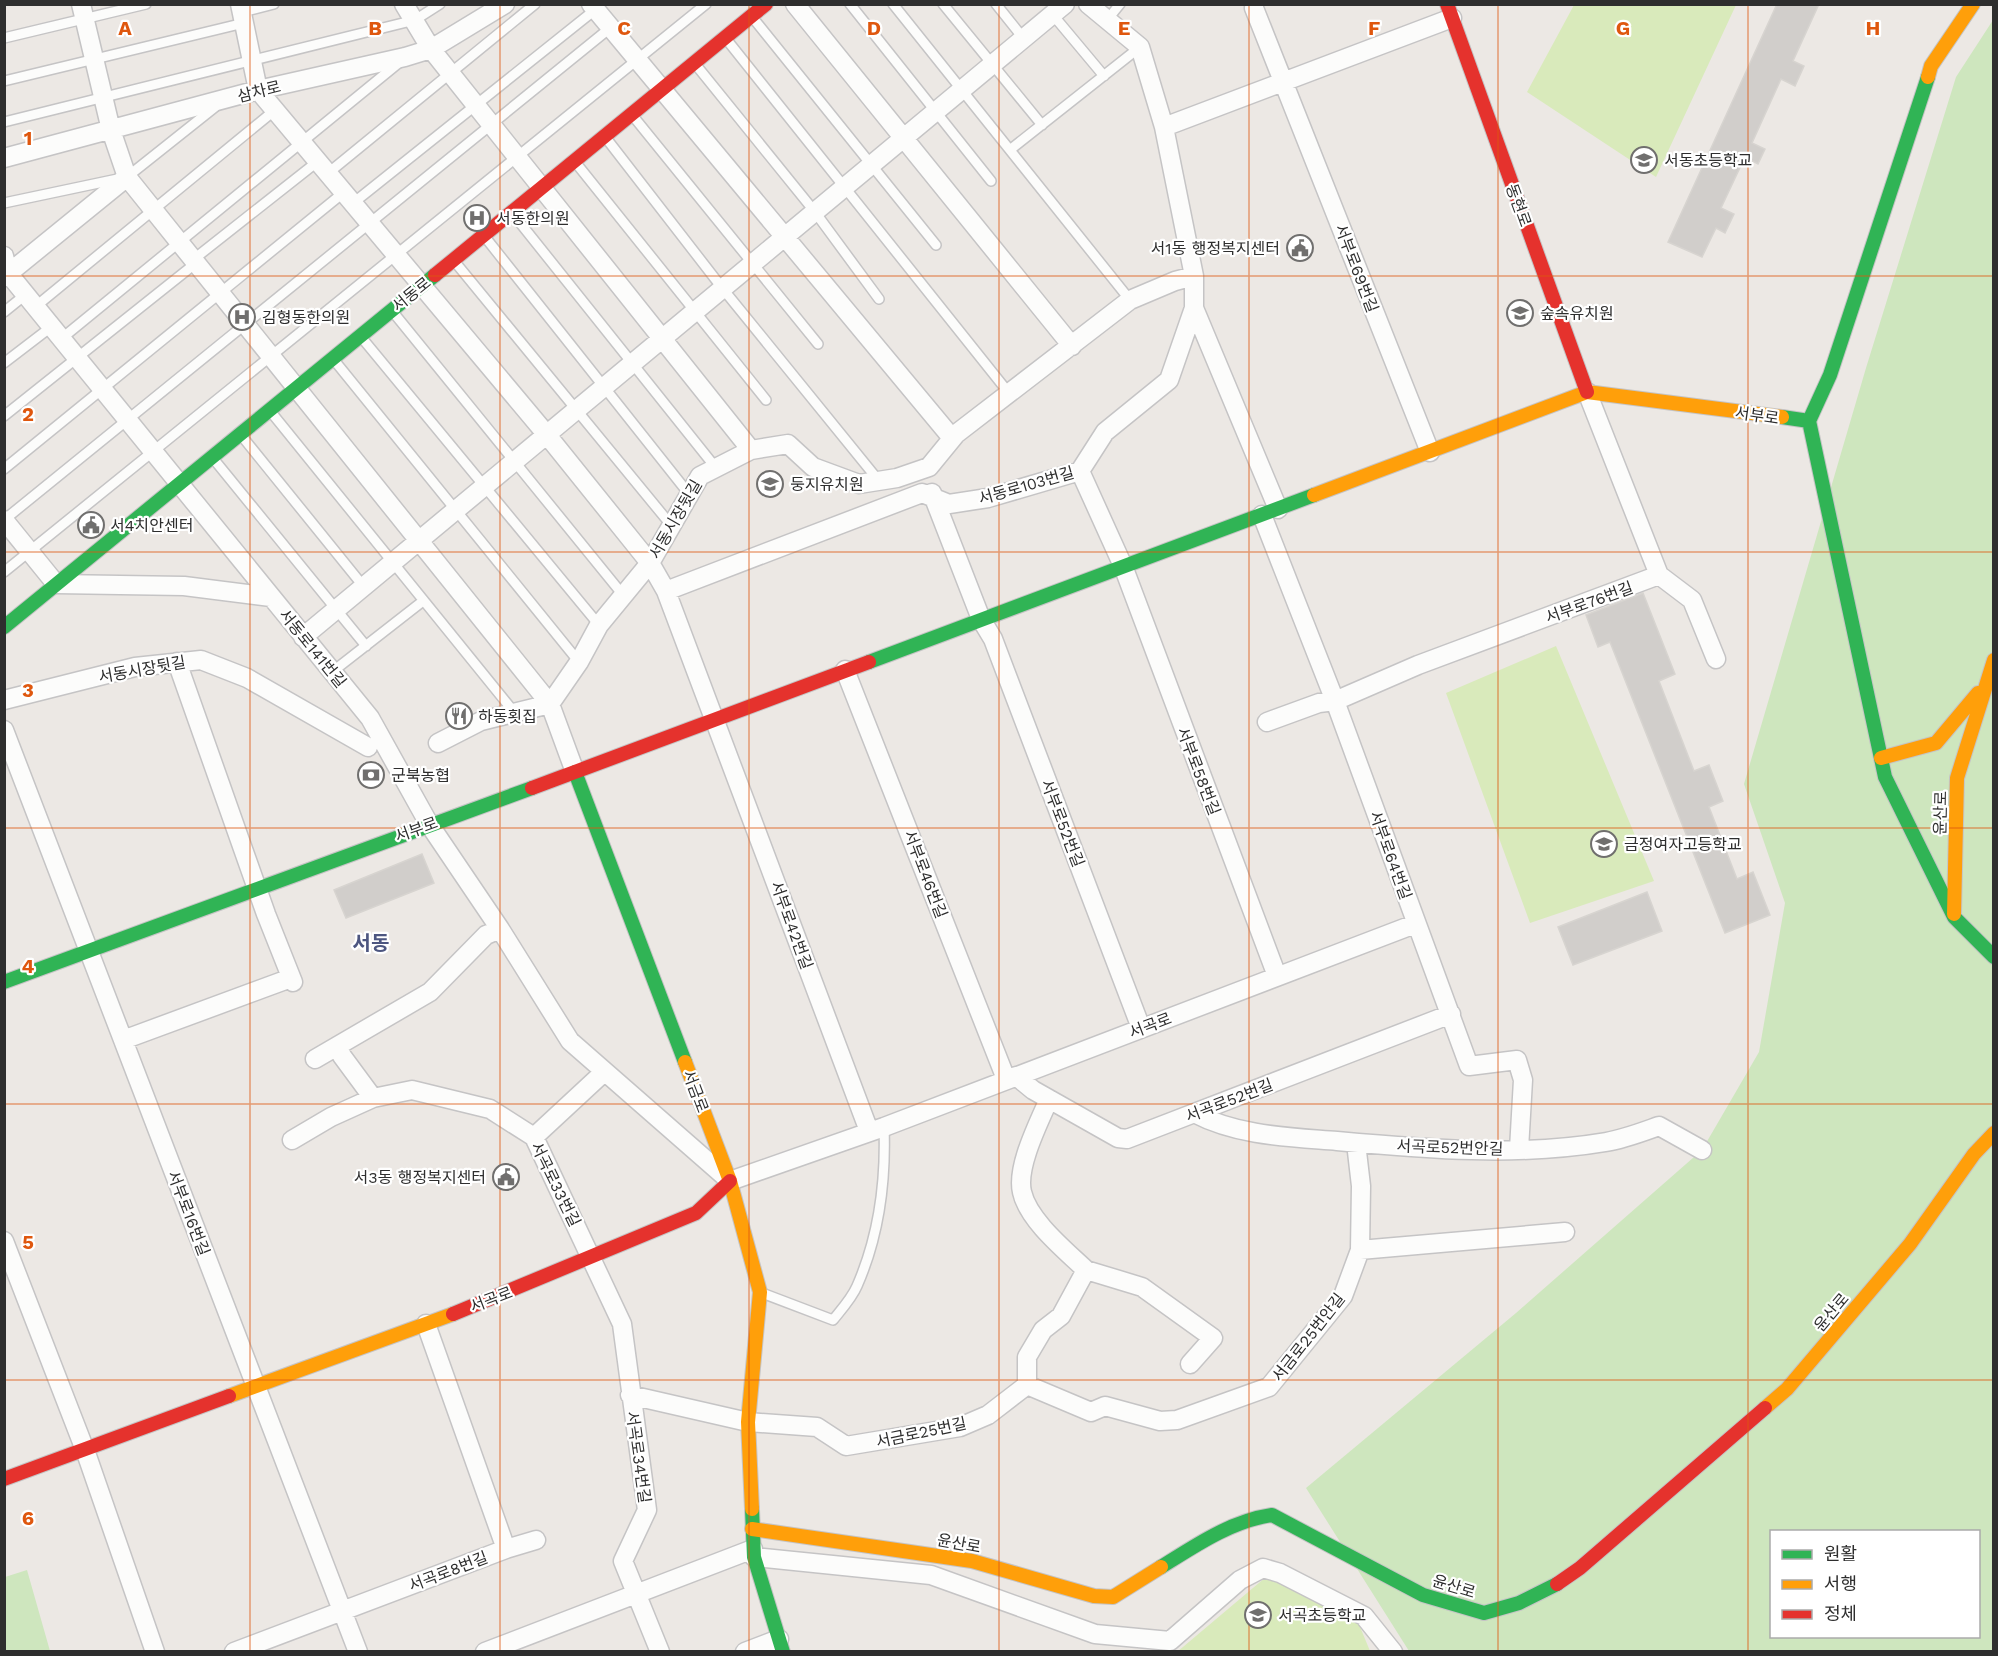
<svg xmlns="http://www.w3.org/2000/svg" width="1998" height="1656" font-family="'Work Sans','Noto Sans KR',sans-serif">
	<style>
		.green { fill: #cee6be; fill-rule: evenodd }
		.pitch { fill: #d9eabb }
		.building { fill: #d1cecb; stroke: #d7d4d0; stroke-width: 1.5 }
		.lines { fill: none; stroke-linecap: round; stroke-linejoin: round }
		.lane-casing { stroke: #c5c4c5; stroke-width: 12 }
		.street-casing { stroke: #c5c4c5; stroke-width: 21 }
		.fast-casing { stroke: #c5c4c5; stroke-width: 16 }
		.slow-casing { stroke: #c5c4c5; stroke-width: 16 }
		.jam-casing { stroke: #c5c4c5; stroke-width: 16 }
		.lane { stroke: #fcfcfb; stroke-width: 9 }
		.street { stroke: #fcfcfb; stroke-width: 18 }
		.fast { stroke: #30b455; stroke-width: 14 }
		.slow { stroke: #ff9f0a; stroke-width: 14 }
		.jam { stroke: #e5322d; stroke-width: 14 }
		.grid { fill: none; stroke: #df570e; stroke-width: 1.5; stroke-opacity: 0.55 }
		.labels { text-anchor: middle; stroke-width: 4.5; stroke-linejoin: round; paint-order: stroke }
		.street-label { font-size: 16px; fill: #2e2e2e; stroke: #fff }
		.poi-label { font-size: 16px; fill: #2e2e2e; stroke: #fff; text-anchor: start }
		.quarter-label { font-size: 20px; font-weight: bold; fill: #4d5680; stroke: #fff }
		.grid-label { font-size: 20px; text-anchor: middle; font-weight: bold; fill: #df570e; stroke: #fff; stroke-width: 4.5; stroke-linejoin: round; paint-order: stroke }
	</style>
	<rect width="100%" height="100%" fill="#ece8e4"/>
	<!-- green -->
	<path class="green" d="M1993 20V1651H1409L1306 1488 1516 1313 1702 1150 1759 1052 1785 903 1744 784 1866 368 1956 77ZM1772 1532H1978V1636H1772Z
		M27 1570 50 1651H5V1577Z"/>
	<!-- pitch -->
	<path class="pitch" d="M1574 5H1736L1656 177 1527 92Z
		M1556 646 1654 881 1530 923 1446 693Z
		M1266 1577 1307 1593 1358 1622 1370 1651 1177 1652Z"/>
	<!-- building -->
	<path class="building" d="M1777 4H1819L1793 61 1804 66 1795 86 1781 79 1752 143 1765 149 1758 164 1745 157 1721 208 1734 214 1725 233 1716 228 1702 257 1668 242Z
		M1643 593 1675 674 1659 681 1694 771 1709 765 1723 801 1709 807 1737 879 1753 872 1770 915 1725 933 1610 642 1598 647 1586 615Z
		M422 854 434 883 346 918 334 890Z
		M1647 892 1662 931 1573 965 1558 927Z"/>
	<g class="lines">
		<defs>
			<path id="lane" d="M850 4 991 181
				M893 4 1130 300
				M943 4 1042 125
				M996 4 1024 39
				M242 12 274 4
				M1053 15 1104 76
				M753 18 936 245
				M1107 20 1120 4
				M4 38 146 4
				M727 40 1008 392
				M696 65 815 212 879 299
				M4 81 244 23
				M633 116 818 344
				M4 122 415 20 440 4
				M606 138 723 289 879 481
				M1011 149 1140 47
				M576 163 766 400
				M327 174 535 4
				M4 203 127 177 215 107
				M352 204 596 9
				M513 214 716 468
				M485 237 689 494
				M194 259 317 162
				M455 262 671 525
				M35 307 275 110
				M4 312 25 295
				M393 312 623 595
				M362 338 599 625
				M61 339 401 61
				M334 360 579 662
				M4 363 51 327
				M271 412 514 712
				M4 416 196 263
				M241 435 364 587
				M212 457 366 646
				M4 469 343 193
				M4 520 610 28
				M4 572 706 4
				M332 672 423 601
				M762 1293 833 1320C841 1310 852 1298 857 1286 879 1236 886 1181 884 1127"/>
			<path id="street" d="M81 4 111 130 127 177 550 704 575 772
				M240 4 258 90 547 435 650 563 666 591 869 1131
				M404 4 431 49 751 450
				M591 4 952 438
				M795 4 1072 346
				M1254 8 1430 452
				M1164 127 1452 18
				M4 158 258 90 405 57 431 49 505 4
				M4 256 8 273 370 718 429 824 500 929 570 1041 730 1181 884 1127 1415 924
				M4 277 127 177
				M1194 308 1278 509
				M1587 392 1659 575
				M1080 471 1123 566 1277 976
				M932 493 981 619 993 639 1141 1028
				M1262 515 1335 701 1469 1066 1517 1060 1523 1080 1519 1149
				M4 520 56 584 184 586 271 597
				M1659 575 1692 600 1716 659
				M666 591 922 493 949 504 988 498 1080 471 1105 432 1169 380 1194 308V276L1164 127 1140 47 1088 4
				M303 637 1065 4
				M177 662 266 914 293 982
				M845 670 1006 1079
				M4 700 135 667 201 660 247 678 368 747
				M1267 722 1319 703 1335 701 1418 665 1659 575
				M4 730 358 1652
				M438 743 481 721 550 704 579 662 599 625 650 563 700 476 751 450 788 444 813 467 859 484 897 478 929 467 956 434 1130 300 1175 281 1194 276
				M123 1040 291 978
				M338 1046 342 1056 373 1098
				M315 1059 430 992 486 935 500 929
				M1016 1076 1033 1090 1118 1138 1127 1139 1451 1014
				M1049 1099C1039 1122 1016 1167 1022 1192 1028 1220 1065 1250 1086 1270
				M1194 1113C1238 1136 1288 1137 1337 1141 1426 1149 1517 1157 1606 1142 1624 1139 1642 1132 1659 1126L1702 1150
				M534 1137 603 1073
				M292 1140 331 1117 373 1098 412 1090 490 1109 534 1137 622 1324 647 1510 623 1561 660 1652
				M4 1241 85 1450 155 1652
				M1360 1250 1565 1232
				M1027 1385 1091 1412 1105 1406 1160 1421 1177 1420 1269 1387 1343 1296 1360 1250 1361 1186 1356 1143
				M630 1395 748 1422 817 1427 846 1446 960 1427 988 1415 1027 1385V1357L1043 1330 1061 1316 1086 1270 1142 1287 1213 1338 1190 1364
				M506 1549 536 1540
				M754 1557 931 1575 1095 1634 1170 1641 1240 1580 1263 1568 1280 1573 1364 1616 1393 1652
				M234 1652 506 1549 426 1324
				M485 1652 753 1549
				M745 1652 779 1639"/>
			<path id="fast" d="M1782 417 1809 421 1830 375 1928 77
				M1809 421 1885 777 1954 917 1994 957
				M4 627 435 275
				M869 662 1314 495
				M575 772 685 1062
				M4 982 532 788
				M752 1509 754 1557 783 1652
				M1161 1567C1196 1545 1231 1521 1272 1515L1423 1595 1484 1613 1519 1603 1557 1584"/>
			<path id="slow" d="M1928 77 1931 66 1973 4
				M1314 495 1587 392 1782 417
				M1881 758 1936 743 1978 693
				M1954 914 1957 778 1994 660
				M685 1062 730 1181 760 1292 748 1422 752 1509
				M229 1396 453 1314
				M1765 1408 1787 1389 1910 1244 1974 1154 1994 1133
				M752 1529 972 1561 1094 1596 1113 1597 1161 1567"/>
			<path id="jam" d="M1447 4 1587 392
				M435 275 766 4
				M532 788 869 662
				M453 1314 696 1213 730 1181
				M4 1479 229 1396
				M1557 1584 1580 1568 1765 1408"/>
		</defs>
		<!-- lane casing -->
		<use href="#lane" class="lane-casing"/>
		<!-- street casing -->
		<use href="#street" class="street-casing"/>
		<!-- fast casing -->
		<use href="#fast" class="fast-casing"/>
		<!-- slow casing -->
		<use href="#slow" class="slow-casing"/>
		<!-- jam casing -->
		<use href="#jam" class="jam-casing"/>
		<!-- lane -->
		<use href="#lane" class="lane"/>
		<!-- street -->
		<use href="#street" class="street"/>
		<!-- fast -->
		<use href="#fast" class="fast"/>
		<!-- slow -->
		<use href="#slow" class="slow"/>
		<!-- jam -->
		<use href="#jam" class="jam"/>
	</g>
	<!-- grid -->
	<path class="grid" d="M250 4V1652M500 4V1652M749 4V1652M999 4V1652M1249 4V1652M1498 4V1652M1748 4V1652M4 276H1994M4 552H1994M4 828H1994M4 1104H1994M4 1380H1994"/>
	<!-- icons -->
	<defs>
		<symbol id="school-ring" viewBox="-11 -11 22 22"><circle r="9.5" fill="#fff" stroke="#706f6e" stroke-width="1.5"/><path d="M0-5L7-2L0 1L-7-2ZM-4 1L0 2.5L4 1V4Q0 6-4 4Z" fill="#706f6e"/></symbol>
		<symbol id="hospital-ring" viewBox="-11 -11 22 22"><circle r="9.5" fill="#fff" stroke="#706f6e" stroke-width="1.5"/><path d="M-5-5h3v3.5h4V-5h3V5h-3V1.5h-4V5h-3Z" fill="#706f6e"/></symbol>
		<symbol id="civic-ring" viewBox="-11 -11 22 22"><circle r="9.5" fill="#fff" stroke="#706f6e" stroke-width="1.5"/><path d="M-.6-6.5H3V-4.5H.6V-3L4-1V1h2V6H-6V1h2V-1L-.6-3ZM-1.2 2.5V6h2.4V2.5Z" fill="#706f6e"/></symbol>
		<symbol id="restaurant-ring" viewBox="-11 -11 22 22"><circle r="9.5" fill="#fff" stroke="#706f6e" stroke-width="1.5"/><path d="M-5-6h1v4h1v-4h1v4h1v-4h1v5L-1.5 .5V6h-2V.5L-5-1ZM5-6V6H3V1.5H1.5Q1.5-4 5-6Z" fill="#706f6e"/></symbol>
		<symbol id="bank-ring" viewBox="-11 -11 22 22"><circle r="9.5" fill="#fff" stroke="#706f6e" stroke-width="1.5"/><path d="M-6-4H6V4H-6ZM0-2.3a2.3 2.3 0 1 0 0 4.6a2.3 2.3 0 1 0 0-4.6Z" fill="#706f6e"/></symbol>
	</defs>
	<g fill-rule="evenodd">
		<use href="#school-ring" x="1629" y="145" width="30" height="30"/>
		<use href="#hospital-ring" x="462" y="203" width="30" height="30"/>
		<use href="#civic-ring" x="1285" y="233" width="30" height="30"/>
		<use href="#school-ring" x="1505" y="298" width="30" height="30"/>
		<use href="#hospital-ring" x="227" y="302" width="30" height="30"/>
		<use href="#school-ring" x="755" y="469" width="30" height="30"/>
		<use href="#civic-ring" x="76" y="510" width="30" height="30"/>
		<use href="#restaurant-ring" x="444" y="701" width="30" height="30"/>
		<use href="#bank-ring" x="356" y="760" width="30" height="30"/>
		<use href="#school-ring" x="1589" y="829" width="30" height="30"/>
		<use href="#civic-ring" x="491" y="1162" width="30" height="30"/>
		<use href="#school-ring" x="1243" y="1600" width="30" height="30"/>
	</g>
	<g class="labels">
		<!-- street labels -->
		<g class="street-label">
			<text transform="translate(259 91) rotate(-14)" y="6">삼차로</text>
			<text transform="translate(1519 205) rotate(70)" y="6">동현로</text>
			<text transform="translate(1357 268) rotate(69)" y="6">서부로69번길</text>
			<text transform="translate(411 294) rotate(-39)" y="6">서동로</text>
			<text transform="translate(1757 415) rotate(8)" y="6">서부로</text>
			<text transform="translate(1026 485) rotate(-16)" y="6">서동로103번길</text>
			<text transform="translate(675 519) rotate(-60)" y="6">서동시장뒷길</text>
			<text transform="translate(1589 602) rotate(-20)" y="6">서부로76번길</text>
			<text transform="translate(313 648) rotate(51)" y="6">서동로141번길</text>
			<text transform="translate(142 669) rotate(-10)" y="6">서동시장뒷길</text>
			<text transform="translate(1199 771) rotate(69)" y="6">서부로58번길</text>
			<text transform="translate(1940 813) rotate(-89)" y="6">윤산로</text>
			<text transform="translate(1063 823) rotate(69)" y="6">서부로52번길</text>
			<text transform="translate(416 829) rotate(-20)" y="6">서부로</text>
			<text transform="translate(1391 855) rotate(70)" y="6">서부로64번길</text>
			<text transform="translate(926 874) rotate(69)" y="6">서부로46번길</text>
			<text transform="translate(792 925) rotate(70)" y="6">서부로42번길</text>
			<text transform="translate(1150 1025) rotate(-21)" y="6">서곡로</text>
			<text transform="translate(696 1091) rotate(69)" y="6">서금로</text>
			<text transform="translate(1229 1100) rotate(-21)" y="6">서곡로52번길</text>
			<text transform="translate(1450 1147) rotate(2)" y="6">서곡로52번안길</text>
			<text transform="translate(556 1184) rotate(64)" y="6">서곡로33번길</text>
			<text transform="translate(189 1213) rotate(69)" y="6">서부로16번길</text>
			<text transform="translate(491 1299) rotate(-21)" y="6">서곡로</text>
			<text transform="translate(1831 1312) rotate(-50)" y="6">윤산로</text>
			<text transform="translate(1308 1337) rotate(-52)" y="6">서금로25번안길</text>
			<text transform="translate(921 1432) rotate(-12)" y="6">서금로25번길</text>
			<text transform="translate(639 1457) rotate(82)" y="6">서곡로34번길</text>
			<text transform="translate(959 1543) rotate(10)" y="6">윤산로</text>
			<text transform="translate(448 1571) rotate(-21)" y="6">서곡로8번길</text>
			<text transform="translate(1454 1586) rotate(17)" y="6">윤산로</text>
		</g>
		<!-- poi labels -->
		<g class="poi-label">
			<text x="1664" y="166">서동초등학교</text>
			<text x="496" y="224">서동한의원</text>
			<text x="1280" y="254" text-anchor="end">서1동 행정복지센터</text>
			<text x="1540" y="319">숲속유치원</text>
			<text x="262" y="323">김형동한의원</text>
			<text x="790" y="490">둥지유치원</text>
			<text x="110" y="531">서4치안센터</text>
			<text x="478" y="722">하동횟집</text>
			<text x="391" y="781">군북농협</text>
			<text x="1624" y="850">금정여자고등학교</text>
			<text x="486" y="1183" text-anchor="end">서3동 행정복지센터</text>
			<text x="1278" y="1621">서곡초등학교</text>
		</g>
		<!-- quarter labels -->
		<g class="quarter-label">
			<text x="371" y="950">서동</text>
		</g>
	</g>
	<g class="grid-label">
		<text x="125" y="35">A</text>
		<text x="375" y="35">B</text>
		<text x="624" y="35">C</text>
		<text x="874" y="35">D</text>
		<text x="1124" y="35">E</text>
		<text x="1374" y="35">F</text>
		<text x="1623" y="35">G</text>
		<text x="1873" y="35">H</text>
		<text x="28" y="145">1</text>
		<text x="28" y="421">2</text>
		<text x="28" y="697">3</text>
		<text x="28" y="973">4</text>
		<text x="28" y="1249">5</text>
		<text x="28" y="1525">6</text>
	</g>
	<!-- border -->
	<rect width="1998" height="1656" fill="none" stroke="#2e2e2e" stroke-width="12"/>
	<!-- legend -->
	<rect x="1770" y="1530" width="210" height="108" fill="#ffffff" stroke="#ababab" stroke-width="1.5"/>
	<rect x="1782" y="1550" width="30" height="9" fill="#30b455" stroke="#ababab" stroke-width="1.5"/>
	<text x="1824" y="1560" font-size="18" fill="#2e2e2e">원활</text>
	<rect x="1782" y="1580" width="30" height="9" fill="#ff9f0a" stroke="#ababab" stroke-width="1.5"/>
	<text x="1824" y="1590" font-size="18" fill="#2e2e2e">서행</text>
	<rect x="1782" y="1610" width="30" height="9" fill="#e5322d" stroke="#ababab" stroke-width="1.5"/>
	<text x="1824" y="1620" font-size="18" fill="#2e2e2e">정체</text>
</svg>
